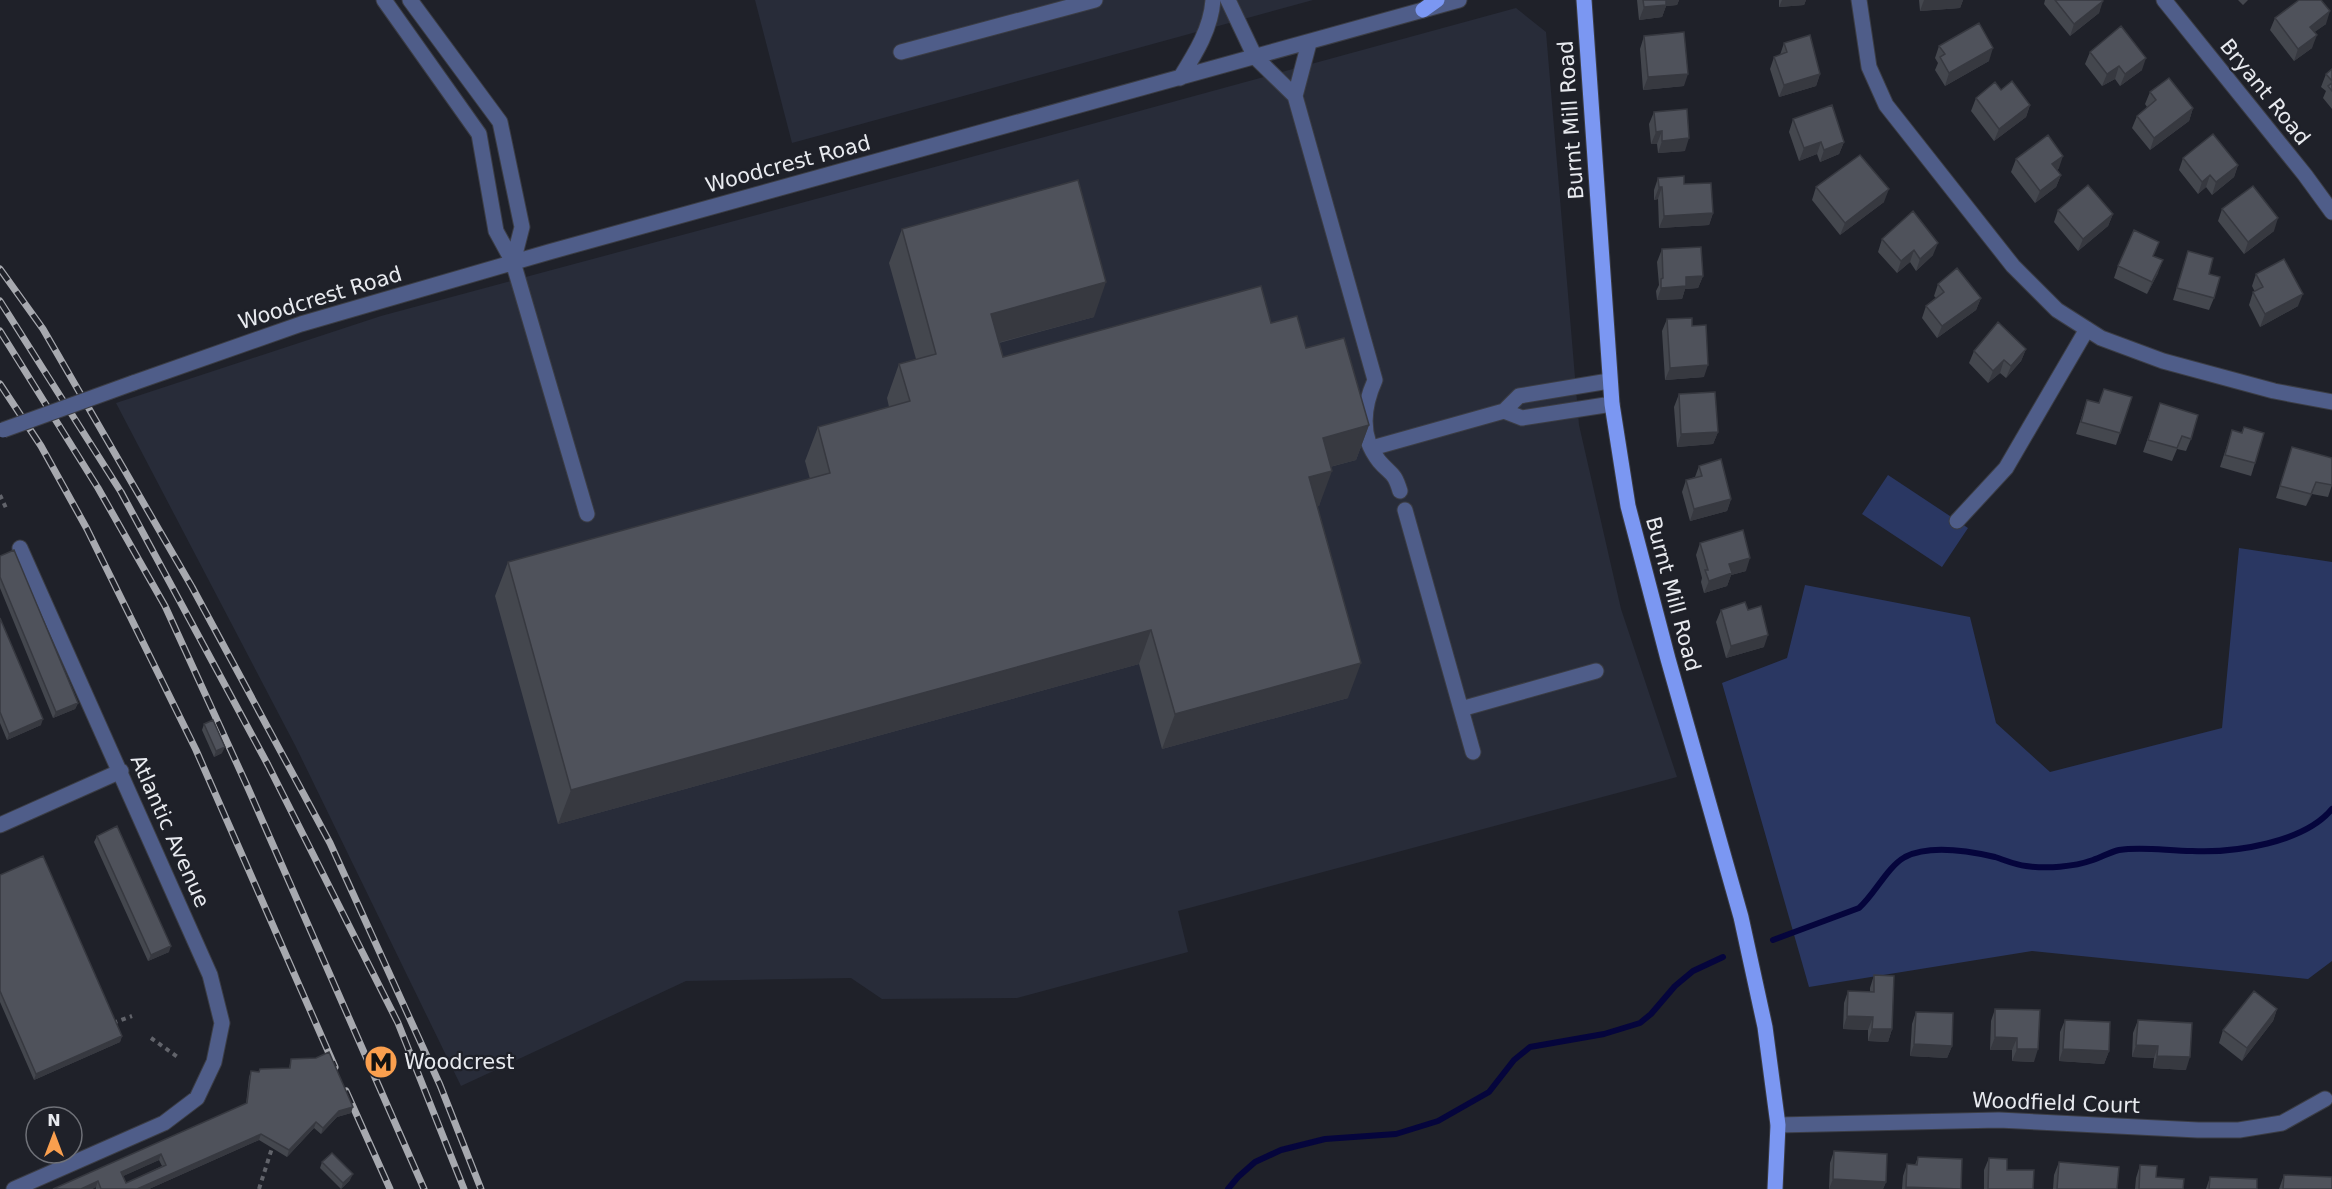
<svg xmlns="http://www.w3.org/2000/svg" width="2332" height="1189" font-family="'DejaVu Sans',sans-serif">
	<style>
		.built { fill: #282c39 }
		.green { fill: #2a3762 }
		.lines { fill: none; stroke-linecap: round; stroke-linejoin: round }
		.stream { stroke: #05053c; stroke-width: 6 }
		.minor-casing { stroke: #3b3d45; stroke-width: 17 }
		.major-casing { stroke: #3b3d45; stroke-width: 17 }
		.path { stroke: #61636a; stroke-width: 4; stroke-dasharray: 4.5 4.5; stroke-linecap: butt }
		.minor { stroke: #4f5d89; stroke-width: 15 }
		.major { stroke: #7b97f2; stroke-width: 15 }
		.rail-casing { stroke: #a7a9af; stroke-width: 7 }
		.rail { stroke: #1f2129; stroke-width: 4.5; stroke-dasharray: 14; stroke-linecap: butt }
		.minor-bridge-casing { stroke: #3b3d45; stroke-width: 17; stroke-linecap: butt }
		.minor-bridge { stroke: #4f5d89; stroke-width: 15 }
		.wall { fill: #44474e; fill-rule: evenodd }
		.shaded-wall { fill: #373940 }
		.building { fill: #4f525b; stroke: #373940; stroke-width: 1.5; fill-rule: evenodd }
		.labels { text-anchor: middle; stroke-width: 4.5; stroke-linejoin: round; paint-order: stroke }
		.street-label { font-size: 21px; fill: #e8eaef; stroke: #1f2129 }
		.poi-label { font-size: 21px; fill: #e8eaef; stroke: #1f2129; text-anchor: start }
	</style>
	<rect width="100%" height="100%" fill="#1f2129"/>
	<!-- built -->
	<path class="built" d="M755 0H1313L792 143Z
		M1516 8 1546 32 1579 425 1621 609 1677 777 1178 911 1188 952 1017 998 882 999 851 978 686 981 461 1086 296 747 116 403 381 316 931 168Z"/>
	<!-- green -->
	<path class="green" d="M1888 475 1968 528 1942 567 1862 514Z
		M2239 548 2332 562V961L2308 979 2032 951 1809 987 1722 683 1787 658 1805 585 1970 617 1996 723 2050 772 2222 728Z"/>
	<g class="lines">
		<!-- stream -->
		<path class="stream" d="M1773 940 1859 908C1875 894 1887 867 1905 857 1930 844 1969 851 1995 857 2005 860 2015 865 2026 866 2047 869 2073 867 2093 860 2102 857 2110 852 2119 850 2142 846 2168 851 2192 851 2234 853 2304 843 2332 809
			M1228 1189 1238 1177 1255 1162 1281 1150 1325 1139 1396 1134 1438 1121 1489 1092 1514 1060 1530 1047 1604 1034 1640 1023 1651 1014 1675 986 1693 971 1723 957"/>
		<defs>
			<path id="minor" d="M384 0 479 134 496 231 513 262 587 514
				M410 0 500 122 522 227 513 262
				M1228 0 1255 57 1295 96 1375 380C1363 407 1359 436 1379 461 1391 475 1394 471 1400 491
				M1859 0 1869 67 1886 105 2013 266 2057 310 2101 338 2163 361 2274 391 2332 402
				M2164 0 2305 175 2332 212
				M901 52 1095 0
				M1180 78C1195 54 1211 29 1213 0
				M1295 96 1309 43
				M133 383 301 324 549 252 1459 0
				M1504 411 1522 418 1612 404
				M1372 448 1504 411 1519 396 1609 381
				M1405 510 1473 752
				M1957 521 2006 468 2087 329
				M1461 709 1596 671
				M0 825 121 771
				M1778 1125 1999 1120 2198 1130H2239L2282 1123 2325 1099
				M14 1189 164 1123 197 1098 214 1062 222 1023 210 975 20 548"/>
			<path id="major" d="M1584 0 1612 404 1628 506 1668 659 1741 917 1765 1027 1778 1125 1775 1189
				M1423 10 1437 0"/>
		</defs>
		<!-- minor casing -->
		<use href="#minor" class="minor-casing"/>
		<!-- major casing -->
		<use href="#major" class="major-casing"/>
		<!-- path -->
		<path class="path" d="M0 495 6 508
			M113 1023 132 1016
			M151 1038 179 1058
			M259 1189 272 1148"/>
		<!-- minor -->
		<use href="#minor" class="minor"/>
		<!-- major -->
		<use href="#major" class="major"/>
		<defs>
			<path id="rail" d="M0 269 43 329 192 587 330 843 440 1085 481 1189
				M0 301 121 492 268 765 398 1023 464 1189
				M0 331 98 488 165 606 248 788 424 1189
				M0 384 41 446 87 529 196 750 335 1067
				M346 1091 390 1189"/>
		</defs>
		<!-- rail casing -->
		<use href="#rail" class="rail-casing"/>
		<!-- rail -->
		<use href="#rail" class="rail"/>
		<defs>
			<path id="minor-bridge" d="M3 430 133 383"/>
		</defs>
		<!-- minor-bridge casing -->
		<use href="#minor-bridge" class="minor-bridge-casing"/>
		<!-- minor-bridge -->
		<use href="#minor-bridge" class="minor-bridge"/>
	</g>
	<!-- wall -->
	<path class="wall" d="M1637 0H1679L1677 5 1666 6 1662 17 1639 20Z
		M1779 0H1806L1804 5 1779 7Z
		M1919 0H1963L1960 8 1920 11Z
		M2045 0H2102L2099 13 2070 36 2044 4Z
		M2238 0H2248L2243 5Z
		M2275 18 2326 24 2314 32 2312 48 2294 61 2270 30Z
		M1644 36 1684 86 1643 90 1640 49Z
		M1784 43 1820 74 1816 86 1779 97 1770 69 1774 57 1780 55Z
		M1939 46 1989 61 1945 86 1935 70 1938 63 1935 58Z
		M2090 52 2142 70 2120 86 2115 79 2102 86 2085 64Z
		M2332 69V109L2323 98 2326 91 2321 87 2326 74Z
		M2001 90 2030 105 2026 117 1994 141 1971 111 1976 98Z
		M2150 92 2193 108 2189 121 2150 150 2132 128 2137 116 2147 107 2145 104Z
		M1654 112 1685 151 1658 153 1657 144H1651L1649 124Z
		M1793 119 1844 142 1839 154 1820 162 1817 154 1799 161 1789 132Z
		M2183 158 2238 165 2234 177 2212 195 2206 187 2198 194 2179 170Z
		M2016 159 2059 168 2057 170 2061 175 2056 187 2035 203 2011 172Z
		M1658 178 1684 184 1713 213 1709 225 1659 228 1658 199 1654 200V190Z
		M1816 187 1884 202 1840 235 1812 200Z
		M2222 209 2274 231 2244 254 2218 221Z
		M2058 210 2113 214 2108 226 2078 251 2054 222Z
		M902 229 1094 317 999 343 1003 357 1271 323 1306 348 1369 425 1356 460 1330 467 1319 506H1317L1348 698 1162 749 1139 664 558 824 495 596 508 562 810 479 805 461 818 427 889 407 887 398 899 364 916 359 889 263Z
		M1882 239 1933 255 1916 271 1910 262 1897 273 1878 252Z
		M1662 249 1703 276 1698 288 1685 289 1682 299 1657 300 1656 291 1659 285 1657 262Z
		M2188 251 2209 274 2214 298 2209 310 2173 300Z
		M2154 256 2158 273 2147 294 2114 278 2118 266Z
		M2256 274 2298 306 2260 327 2249 305 2253 292H2255L2252 286Z
		M1938 284 1981 298 1976 310 1937 338 1922 318 1926 306 1936 298 1934 296Z
		M1667 319 1692 326 1704 377 1665 380 1662 331Z
		M2026 349 2021 361 2006 378 2000 373 1988 383 1969 363 1974 351Z
		M1679 394 1718 432 1713 444 1677 447 1674 407Z
		M2087 400 2120 433 2116 445 2076 434Z
		M2160 403 2191 439 2186 451 2177 449 2172 461 2143 452Z
		M2244 427 2255 463 2251 476 2220 467 2232 430 2241 433Z
		M2292 447 2332 485 2328 497 2312 494 2306 506 2276 498Z
		M1699 466 1731 499 1727 511 1690 521 1682 492 1686 480 1695 477Z
		M1700 543 1746 571 1731 575 1727 586 1704 593 1701 582 1702 578 1696 555Z
		M0 556 78 703 75 709 53 718 0 588Z
		M1721 610H1748L1764 647 1726 658 1716 622Z
		M0 618 41 725 7 740 0 723Z
		M204 724 222 753 214 757 202 730Z
		M97 836 169 952 148 961 94 842Z
		M0 875 122 1036 120 1042 34 1080 0 1002Z
		M1874 975 1892 1029 1888 1042 1868 1041V1030L1843 1029 1844 1003 1848 991 1870 992V988Z
		M1995 1009 2034 1062 2012 1061V1050H1990L1991 1021Z
		M2277 1009 2273 1021 2242 1061 2219 1043 2223 1030Z
		M1916 1012 1952 1046 1947 1058 1910 1056 1912 1024Z
		M2065 1020 2109 1051 2104 1064 2059 1061 2060 1032Z
		M2138 1020 2186 1070 2153 1068 2154 1058 2132 1057 2133 1033Z
		M291 1059 351 1113 337 1117 321 1134 314 1128 287 1157 259 1140 149 1189H96V1187L92 1189H53L246 1104 249 1077 251 1071 258 1072 260 1069 289 1068ZM159 1160 162 1166 126 1183 123 1176Z
		M1834 1151 1886 1182 1883 1189H1829L1830 1163Z
		M1918 1157 1961 1189H1902L1903 1176 1907 1164 1915 1165Z
		M1989 1158 2007 1170 2033 1189H1984V1170Z
		M322 1162 350 1180 341 1189 320 1168Z
		M2059 1162 2117 1189H2053L2054 1175Z
		M2140 1165 2156 1177 2183 1189H2135L2136 1178Z
		M2284 1175 2332 1189H2279Z
		M2210 1177 2257 1189H2206Z"/>
	<!-- shaded-wall -->
	<path class="shaded-wall" d="M1663 0H1679L1677 5 1666 6 1662 17 1639 20 1644 7Z
		M1782 0H1806L1804 5 1779 7Z
		M1924 0H1963L1960 8 1920 11Z
		M2103 1 2099 13 2070 36 2074 24Z
		M2330 11 2326 24 2305 39 2310 27Z
		M2317 35 2312 48 2294 61 2298 49Z
		M1993 48 1989 61 1945 86 1949 73Z
		M2146 58 2142 70 2120 86 2125 74Z
		M2119 66 2115 79 2102 86 2107 74Z
		M1688 74 1684 86 1643 90 1648 77Z
		M1820 74 1816 86 1779 97 1784 85Z
		M2030 105 2026 117 1994 141 1999 129Z
		M2193 108 2189 121 2150 150 2154 138Z
		M1662 131 1657 144H1651L1656 132Z
		M1689 138 1685 151 1658 153 1662 141Z
		M1821 142 1817 154 1799 161 1804 148Z
		M1844 142 1839 154 1820 162 1824 150Z
		M2063 156 2059 168 2048 176 2052 164Z
		M2238 165 2234 177 2212 195 2216 182Z
		M2061 175 2056 187 2035 203 2040 191Z
		M2210 175 2206 187 2198 194 2202 182Z
		M1659 187H1662L1658 199 1654 200Z
		M1889 189 1884 202 1840 235 1845 223Z
		M1713 213 1709 225 1659 228 1664 216Z
		M2113 214 2108 226 2078 251 2083 239Z
		M2278 218 2274 231 2244 254 2248 242Z
		M1938 243 1933 255 1916 271 1920 259Z
		M1914 250 1910 262 1897 273 1901 261Z
		M2163 260 2158 273 2147 294 2152 282Z
		M1703 276 1698 288 1685 289 1682 299 1657 300 1661 288 1686 277Z
		M1106 282 1094 317 978 348 991 314Z
		M2303 294 2298 306 2260 327 2265 314Z
		M1981 298 1976 310 1937 338 1942 326Z
		M2026 349 2021 361 2006 378 2011 366Z
		M2004 360 2000 373 1988 383 1993 371Z
		M1708 365 1704 377 1665 380 1670 368Z
		M1369 425 1356 460 1310 472 1323 438Z
		M1718 432 1713 444 1677 447 1681 434Z
		M1332 471 1319 506 1296 512 1309 477Z
		M2316 482 2312 494 2306 506Z
		M1731 499 1727 511 1690 521 1694 509Z
		M1750 558 1746 571 1731 575 1727 586 1704 593 1709 581 1729 564Z
		M1151 630 1139 664 558 824 571 790Z
		M1768 635 1764 647 1726 658 1731 646Z
		M1361 663 1348 698 1162 749 1175 714Z
		M78 703 75 709 53 718 56 712Z
		M43 719 41 725 7 740 9 734Z
		M225 747 222 753 214 757 216 751Z
		M171 946 169 952 148 961 151 955Z
		M2277 1009 2273 1021 2242 1061 2247 1048Z
		M1847 1016 1873 1017 1868 1030 1843 1029Z
		M1872 1029H1892L1888 1042 1868 1041Z
		M122 1036 120 1042 34 1080 36 1074Z
		M1995 1037 2017 1038 2012 1050H1990Z
		M1914 1044 1952 1046 1947 1058 1910 1056Z
		M2136 1045 2158 1046 2154 1058 2132 1057Z
		M2017 1049H2038L2034 1062 2012 1061Z
		M2063 1049 2109 1051 2104 1064 2059 1061Z
		M2157 1056 2190 1057 2186 1070 2153 1068Z
		M353 1107 351 1113 337 1117 321 1134 323 1128 339 1111Z
		M316 1122 314 1128 287 1157 289 1150Z
		M261 1134 259 1140 149 1189H137Z
		M161 1154 159 1160 119 1178 121 1172Z
		M353 1174 350 1180 341 1189 343 1183Z
		M1833 1179 1886 1182 1883 1189H1829Z
		M98 1181 96 1187 92 1189H81Z
		M1906 1187 1956 1189H1905Z"/>
	<!-- building -->
	<path class="building" d="M1643 0H1666V5L1644 7Z
		M2055 0H2102L2103 1 2074 24Z
		M2299 0H2321L2330 11 2310 27 2317 35 2298 49 2275 18Z
		M1979 23 1993 48 1949 73 1940 57 1945 54 1939 46Z
		M2121 26 2146 58 2125 74 2119 66 2107 74 2090 52Z
		M1684 32 1688 74 1648 77 1644 36Z
		M1810 35 1820 74 1784 85 1774 57 1787 52 1784 43Z
		M2332 69V81L2326 74Z
		M2169 78 2193 108 2154 138 2137 116 2156 100 2150 92Z
		M2012 81 2030 105 1999 129 1976 98 1995 82 2001 90Z
		M2332 83V91L2328 86Z
		M1832 105 1844 142 1824 150 1821 142 1804 148 1793 119Z
		M1687 109 1689 138 1662 141V131L1656 132 1654 112Z
		M2213 134 2238 165 2216 182 2210 175 2202 182 2183 158Z
		M2048 135 2063 156 2052 164 2061 175 2040 191 2016 159Z
		M1860 155 1889 189 1845 223 1816 187Z
		M1684 176V184L1711 183 1713 213 1664 216 1662 187H1659L1658 178Z
		M1078 180 1106 282 991 314 1003 357 1261 286 1271 323 1297 316 1306 348 1344 338 1369 425 1323 438 1332 471 1309 477 1361 663 1175 714 1151 630 571 790 508 562 830 473 818 427 910 401 899 364 936 354 902 229Z
		M2088 185 2113 214 2083 239 2058 210Z
		M2253 186 2278 218 2248 242 2222 209Z
		M1913 211 1938 243 1920 259 1914 250 1901 261 1882 239Z
		M2134 230 2159 242 2153 256 2163 260 2152 282 2118 266Z
		M1701 247 1703 276 1686 277V286L1661 288V279L1663 278 1662 249Z
		M2188 251 2213 258 2209 274 2220 277 2214 298 2177 288Z
		M2284 259 2303 294 2265 314 2253 292 2263 287 2256 274Z
		M1957 268 1981 298 1942 326 1926 306 1944 292 1938 284Z
		M1692 318V326L1706 325 1708 365 1670 368 1667 319Z
		M1998 322 2026 349 2011 366 2004 360 1993 371 1974 351Z
		M2104 389 2132 397 2120 433 2081 422 2087 400 2099 403Z
		M1715 392 1718 432 1681 434 1679 394Z
		M2160 403 2198 415 2191 439 2182 436 2177 448 2148 440Z
		M2244 427 2264 433 2255 463 2225 455 2232 430 2242 433Z
		M2292 447 2332 458V485L2316 482 2311 494 2280 486Z
		M1721 459 1731 499 1694 509 1686 480 1702 476 1699 466Z
		M1743 530 1750 558 1729 564 1732 573 1709 581 1705 570H1708L1700 543Z
		M14 550 78 703 56 712 0 577V556Z
		M1745 602 1748 610 1761 606 1768 635 1731 646 1721 610Z
		M0 618 43 719 9 734 0 712Z
		M213 720 225 747 216 751 204 724Z
		M117 826 171 946 151 955 97 836Z
		M43 856 122 1036 36 1074 0 991V875Z
		M1874 975 1894 976 1892 1029H1872L1873 1017 1847 1016 1848 991 1874 992Z
		M2254 991 2277 1009 2247 1048 2223 1030Z
		M1995 1009 2040 1010 2038 1049H2017V1038L1995 1037Z
		M1916 1012 1953 1013 1952 1046 1914 1044Z
		M2065 1020 2110 1022 2109 1051 2063 1049Z
		M2138 1020 2192 1023 2190 1057 2157 1056 2158 1046 2136 1045Z
		M329 1052 353 1107 339 1111 323 1128 316 1122 289 1150 261 1134 137 1189H101L98 1181 81 1189H53L247 1103 251 1071 259 1072 260 1069 290 1068 291 1059 316 1058ZM161 1154 166 1165 126 1183 121 1172Z
		M1834 1151 1887 1154 1886 1182 1833 1179Z
		M332 1153 353 1174 343 1183 322 1162Z
		M1918 1157 1962 1159 1961 1189 1906 1187 1907 1164 1917 1165Z
		M1989 1158 2007 1159V1170H2034L2033 1189H1988Z
		M2059 1162 2119 1167 2117 1189H2057Z
		M2140 1165 2157 1166 2156 1177 2184 1179 2183 1189H2139Z
		M2284 1175 2332 1177V1189H2283Z
		M2210 1177 2257 1179V1189H2209Z"/>
	<!-- icons -->
	<defs>
		<symbol id="metro-disc" viewBox="-11 -11 22 22"><circle r="9.5" fill="#fa9f4e" stroke="#1f2129"/><path d="M-5.5 5V-5H-3L0 0L3-5H5.5V5H3V-.5L0 4L-3-.5V5Z" fill="#111"/></symbol>
	</defs>
	<g fill-rule="evenodd">
		<use href="#metro-disc" x="362" y="1043" width="38" height="38"/>
	</g>
	<g class="labels">
		<!-- street labels -->
		<g class="street-label">
			<text transform="translate(2265 92) rotate(51)" y="7">Bryant Road</text>
			<text transform="translate(1571 120) rotate(-94)" y="7">Burnt Mill Road</text>
			<text transform="translate(788 164) rotate(-15)" y="7">Woodcrest Road</text>
			<text transform="translate(320 298) rotate(-17)" y="7">Woodcrest Road</text>
			<text transform="translate(1673 594) rotate(75)" y="7">Burnt Mill Road</text>
			<text transform="translate(170 831) rotate(66)" y="7">Atlantic Avenue</text>
			<text transform="translate(2056 1103) rotate(2)" y="7">Woodfield Court</text>
		</g>
		<!-- poi labels -->
		<g class="poi-label">
			<text x="404" y="1069">Woodcrest</text>
		</g>
	</g>
	<!-- north arrow -->
	<g transform="translate(54 1135)"><circle r="28" fill="#1f2129" stroke="#6f7178" stroke-width="1.5"/>
	<path d="M0-4.5L10 22L0 15L-10 22Z" fill="#fa9f4e"/>
	<text y="-9" font-size="16" font-weight="bold" text-anchor="middle" fill="#e8eaef">N</text>
	</g>
</svg>
